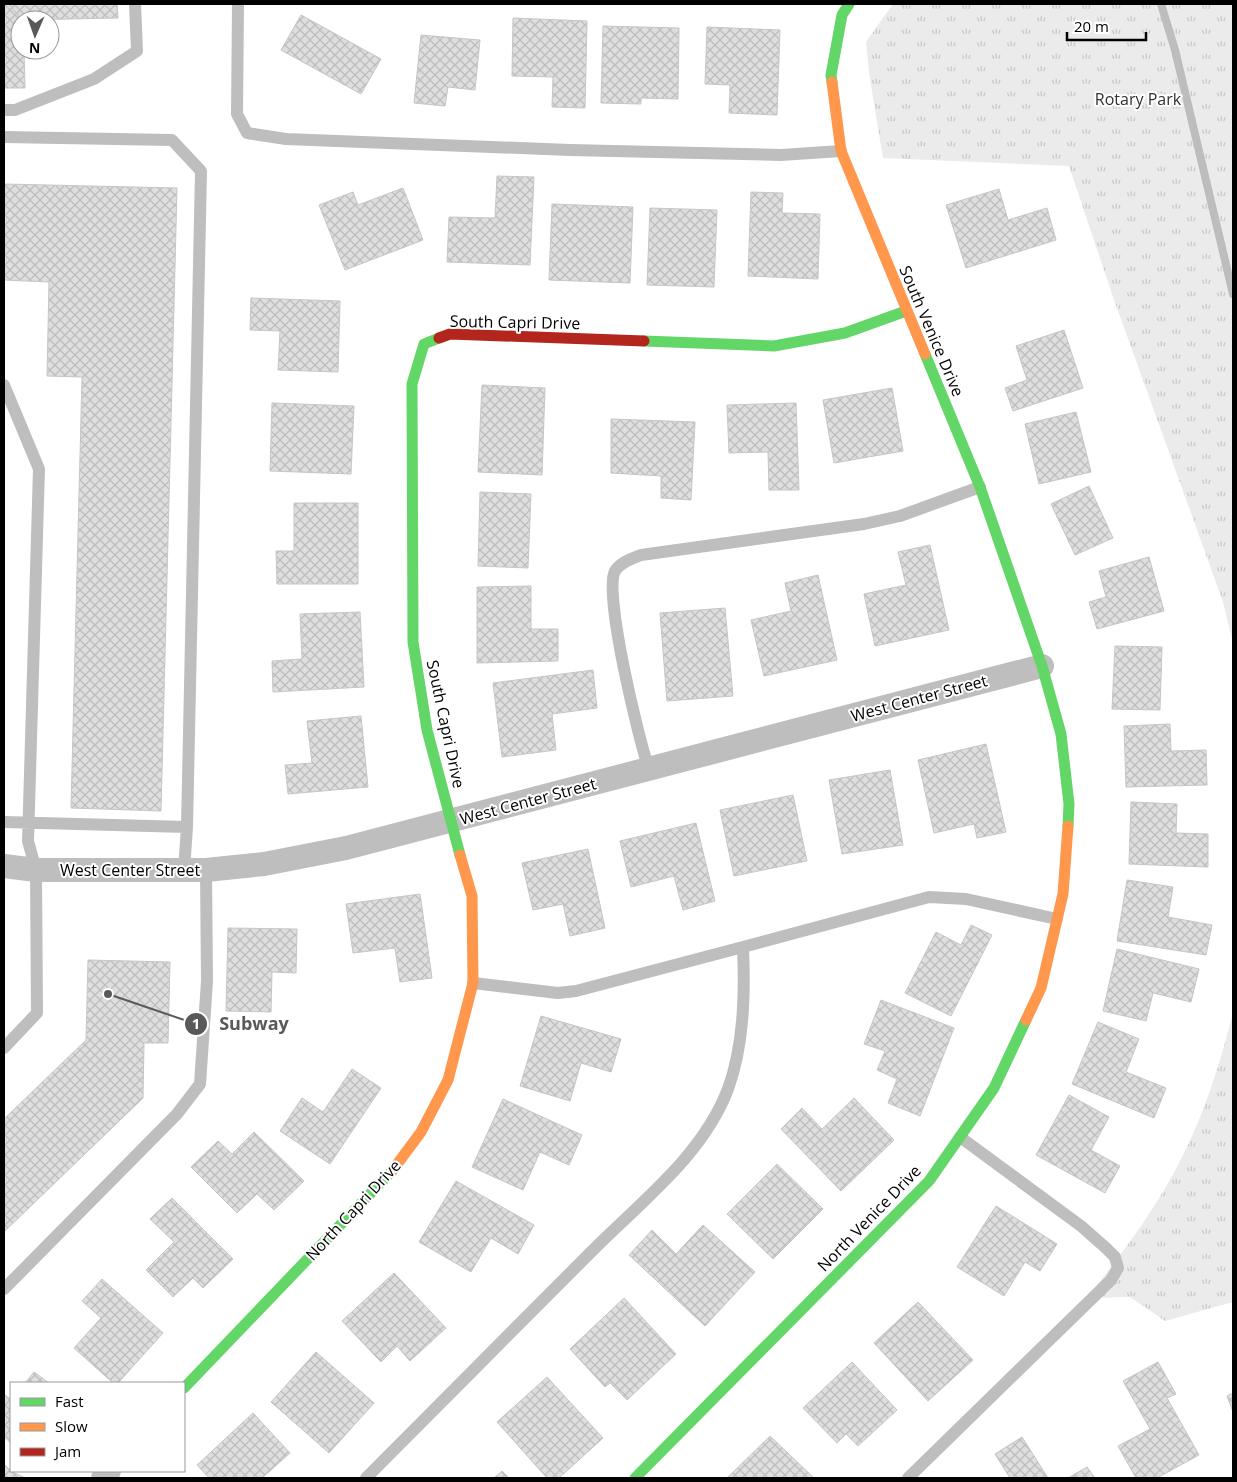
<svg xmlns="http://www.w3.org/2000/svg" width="1237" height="1482" font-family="'Open Sans',sans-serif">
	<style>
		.grass { fill: url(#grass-tufts) }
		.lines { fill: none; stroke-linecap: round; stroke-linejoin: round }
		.stream { stroke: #bdbdbd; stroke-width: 8 }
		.building { fill: url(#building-cross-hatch); stroke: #c6c6c6 }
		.lane { stroke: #bebebe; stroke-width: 12 }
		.street { stroke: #bebebe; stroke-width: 24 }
		.fast { stroke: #63d668; stroke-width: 11 }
		.slow { stroke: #ff974d; stroke-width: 11 }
		.jam { stroke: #b3261e; stroke-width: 11 }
		.labels { text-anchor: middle; stroke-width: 4; stroke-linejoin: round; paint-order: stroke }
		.park-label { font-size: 16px; fill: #313131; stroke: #fff }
		.street-label { font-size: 16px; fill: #000; stroke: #fff }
		.leader { fill: none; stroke: #595959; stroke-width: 2 }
		.callout-dot { fill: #595959; stroke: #fff; stroke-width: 2 }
		.mark-label { font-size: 15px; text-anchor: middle; font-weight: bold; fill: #fff }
		.callout-label { font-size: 18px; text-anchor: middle; font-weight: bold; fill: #595959; stroke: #fff; stroke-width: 4; stroke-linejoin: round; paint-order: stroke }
	</style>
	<defs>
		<pattern id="grass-tufts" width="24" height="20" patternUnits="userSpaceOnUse" patternTransform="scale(1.25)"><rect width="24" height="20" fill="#ebebeb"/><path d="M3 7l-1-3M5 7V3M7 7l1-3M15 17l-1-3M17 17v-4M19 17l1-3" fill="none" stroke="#c8c8c8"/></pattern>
		<pattern id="building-cross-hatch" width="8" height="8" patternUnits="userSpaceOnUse" patternTransform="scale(1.25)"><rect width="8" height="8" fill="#dedede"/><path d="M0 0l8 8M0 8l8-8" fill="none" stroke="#bdbdbd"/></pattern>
	</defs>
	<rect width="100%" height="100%" fill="#fff"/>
	<!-- grass -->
	<path class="grass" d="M893 4H1233V643L1223 602 1113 297 1069 166 883 158 869 73 866 42Z
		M1233 1013V1302L1165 1321 1130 1297 1087 1298C1123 1252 1159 1205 1184 1153 1206 1109 1221 1060 1233 1013Z"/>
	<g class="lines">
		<!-- stream -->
		<path class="stream" d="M1161 4 1175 50 1233 294"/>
	</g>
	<!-- building -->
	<path class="building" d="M4 4H9L22 20H20V50H24L25 88H4Z
		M9 4H117L118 18 22 20Z
		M301 15 381 59 361 94 281 50Z
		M513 18 587 21 585 108 552 107 553 77 512 76Z
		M603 26 679 28 678 99 641 98V104L601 103Z
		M707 27 780 30 777 115 729 113 730 85 705 84Z
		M421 35 480 40 475 90 448 87 445 106 414 103Z
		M497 176 534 177 530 265 447 262 449 217 495 218Z
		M4 184 177 188 161 811 71 808 82 377 47 376 49 282 4 280Z
		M403 188 423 240 345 270 319 205 353 192 358 205Z
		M999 189 1008 220 1047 208 1056 240 966 268 946 205Z
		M751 192 783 193 782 213 820 214 818 279 748 276Z
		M552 204 633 207 630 283 549 280Z
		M650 208 717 210 714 287 647 285Z
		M251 298 340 301 338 372 278 370 280 331 250 330Z
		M1064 330 1083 388 1013 411 1005 388 1027 380 1016 346Z
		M482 385 545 388 542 475 478 472Z
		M892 388 903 451 834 463 823 400Z
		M272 403 354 406 351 474 270 471Z
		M796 403 799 490H769L768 452 729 453 727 405Z
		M1076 412 1091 472 1039 484 1025 424Z
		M611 419 695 422 691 500 661 498V476L611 473Z
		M1089 486 1113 538 1075 555 1051 504Z
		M480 492 531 494 528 568 478 566Z
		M294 503H358V584H277L276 551H294Z
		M930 545 949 630 875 646 864 594 906 585 898 552Z
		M1149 557 1164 611 1097 629 1089 602 1106 597 1099 571Z
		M818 575 837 660 764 676 751 620 791 611 785 583Z
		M531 586V629H558V661L477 663V587Z
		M725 608 733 696 667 701 660 613Z
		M360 612 364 687 273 692 272 661 302 659 300 614Z
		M1115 646 1162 647 1160 710 1112 709Z
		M593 670 597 708 552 714 556 750 502 757 493 683Z
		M361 716 368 787 288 794 285 765 312 763 307 721Z
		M1170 724 1171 751 1206 750 1207 785 1126 787 1124 726Z
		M986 744 1006 832 977 838 974 824 934 833 918 760Z
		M890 770 903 845 842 854 829 780Z
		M793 795 807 861 734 876 720 810Z
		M1131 802 1177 804 1176 833 1208 834V867L1129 864Z
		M696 823 715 901 683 910 674 876 631 887 620 841Z
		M588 849 605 928 570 936 563 904 533 910 522 863Z
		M1127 880 1173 887 1168 917 1212 925 1206 955 1117 941Z
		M420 894 432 978 400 982 395 948 353 953 346 904Z
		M971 925 992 935 951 1016 905 993 936 932 961 945Z
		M228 928 297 929 296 973 272 972 271 1012 226 1011Z
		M1117 949 1199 969 1191 1002 1153 993 1146 1021 1103 1011Z
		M88 960 170 962 168 1043H144L143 1098 4 1232V1119L86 1040Z
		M881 1000 954 1028 920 1116 888 1103 897 1079 877 1070 885 1051 864 1044Z
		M541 1016 621 1039 611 1072 581 1063 570 1101 520 1086Z
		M1098 1022 1139 1039 1126 1072 1166 1088 1154 1118 1072 1084Z
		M352 1069 381 1088 330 1164 280 1131 302 1098 323 1112Z
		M1069 1095 1109 1117 1091 1150 1120 1166 1105 1193 1036 1155Z
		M854 1098 894 1140 841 1191 781 1129 802 1108 822 1129Z
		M503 1099 582 1135 569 1165 540 1152 523 1190 472 1167Z
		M254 1132 304 1181 274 1210 257 1194 237 1213 191 1167 218 1141 232 1154Z
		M777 1164 823 1209 773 1259 727 1214Z
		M456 1181 534 1225 518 1254 491 1238 471 1272 419 1242Z
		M172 1198 233 1259 203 1288 193 1278 173 1297 146 1270 174 1242 150 1219Z
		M996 1206 1057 1244 1040 1271 1025 1262 1004 1296 957 1267Z
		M703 1225 755 1272 705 1326 629 1255 652 1230 676 1254Z
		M394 1273 446 1328 410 1361 397 1346 381 1362 342 1321Z
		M102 1279 163 1333 118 1383H113L74 1348 101 1318 82 1301Z
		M624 1298 676 1354 627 1400 610 1383 605 1387 570 1349Z
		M918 1302 973 1360 928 1401 874 1343Z
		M316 1352 374 1403 329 1453 271 1402Z
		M852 1362 897 1410 858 1446 846 1434 837 1443 803 1408Z
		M1158 1362 1176 1394 1167 1398 1199 1455 1157 1478H1136L1118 1446 1150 1429 1123 1381Z
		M34 1372 49 1383H25Z
		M547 1377 603 1438 559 1478H547L497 1422Z
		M1233 1393V1412L1227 1396Z
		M4 1394 11 1400V1443L4 1437Z
		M253 1413 290 1453 262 1478H209L197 1465Z
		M770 1436 814 1478H727Z
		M1022 1437 1048 1478H1010L995 1454Z
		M4 1464 11 1471 25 1478H4Z
		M1087 1467 1095 1478H1068Z
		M502 1471 509 1478H494Z"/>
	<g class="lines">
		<!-- lane -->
		<path class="lane" d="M238 4 237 114 247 133 286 139 570 150 781 155 841 151
			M4 110H15L94 79 137 51 135 4
			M4 137 172 140 201 171 187 827 184 870
			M4 385 39 469 28 841 36 870 37 1013 4 1048
			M649 769C639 741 603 592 615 571 621 562 631 559 641 555L864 524 900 516 980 487
			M4 822 187 827
			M743 947 929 897 966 899 1057 919
			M4 1289 177 1114 200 1084 207 981 206 870
			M366 1478C441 1403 515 1328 590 1253 639 1203 702 1157 728 1089 744 1045 745 994 743 947L576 991 558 993 473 983
			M908 1478 1111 1280 1118 1268 1115 1257 1106 1248 1081 1226 960 1137"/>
		<!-- street -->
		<path class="street" d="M4 866 36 870H206L264 864 346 848 1042 666
			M103 1478 109 1471"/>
		<!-- fast -->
		<path class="fast" d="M832 82 831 75 842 15 849 4
			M439 338 424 344 412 384 413 642 427 730 460 855
			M644 341 774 346 845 333 906 311
			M925 354 980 487 1042 666 1061 734 1069 804 1068 826
			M184 1388 392 1171
			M635 1478 929 1181 994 1088 1026 1020"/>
		<!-- slow -->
		<path class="slow" d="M832 82 841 151 925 354
			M1026 1020 1041 988 1063 894 1068 826
			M392 1171 421 1132 448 1080 473 983 472 896 460 855"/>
		<!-- jam -->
		<path class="jam" d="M439 338 450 334 644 341"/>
	</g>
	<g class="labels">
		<!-- park labels -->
		<g class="park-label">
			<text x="1138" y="105">Rotary Park</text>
		</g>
		<!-- street labels -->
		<g class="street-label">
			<text transform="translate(515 322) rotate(1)" y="6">South Capri Drive</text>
			<text transform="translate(932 331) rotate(67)" y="6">South Venice Drive</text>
			<text transform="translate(919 698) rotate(-15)" y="6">West Center Street</text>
			<text transform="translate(446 724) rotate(78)" y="6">South Capri Drive</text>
			<text transform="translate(528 801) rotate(-15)" y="6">West Center Street</text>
			<text x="130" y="876">West Center Street</text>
			<text transform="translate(353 1210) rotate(-47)" y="6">North Capri Drive</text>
			<text transform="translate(869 1218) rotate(-46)" y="6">North Venice Drive</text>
		</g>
	</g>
	<!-- callouts -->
	<path class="leader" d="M108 994L196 1024"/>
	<g class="callout-dot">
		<circle cx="108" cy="994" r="5"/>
		<circle cx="196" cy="1024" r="12"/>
	</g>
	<g class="mark-label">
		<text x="196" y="1029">1</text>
	</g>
	<g class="callout-label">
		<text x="254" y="1030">Subway</text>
	</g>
	<!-- border -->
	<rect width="1237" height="1482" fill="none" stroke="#000000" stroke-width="10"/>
	<!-- legend -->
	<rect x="10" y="1382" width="175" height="90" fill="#ffffff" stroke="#999999"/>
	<rect x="20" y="1398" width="25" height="8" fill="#63d668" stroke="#999999"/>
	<text x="55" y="1407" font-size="15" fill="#000000">Fast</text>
	<rect x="20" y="1423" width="25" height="8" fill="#ff974d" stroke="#999999"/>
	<text x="55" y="1432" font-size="15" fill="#000000">Slow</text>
	<rect x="20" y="1448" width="25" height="8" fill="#b3261e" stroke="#999999"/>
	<text x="55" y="1457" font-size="15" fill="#000000">Jam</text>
	<!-- north arrow -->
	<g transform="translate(35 35) rotate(182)"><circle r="24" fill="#ffffff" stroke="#999999"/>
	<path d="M0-4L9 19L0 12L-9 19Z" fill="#595959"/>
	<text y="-8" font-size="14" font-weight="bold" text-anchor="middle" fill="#000000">N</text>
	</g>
	<!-- scale -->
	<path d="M1067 32v8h79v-8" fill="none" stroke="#000000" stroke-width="2.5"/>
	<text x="1074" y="32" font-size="15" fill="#000000" stroke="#ffffff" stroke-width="4" paint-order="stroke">20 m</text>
</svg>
